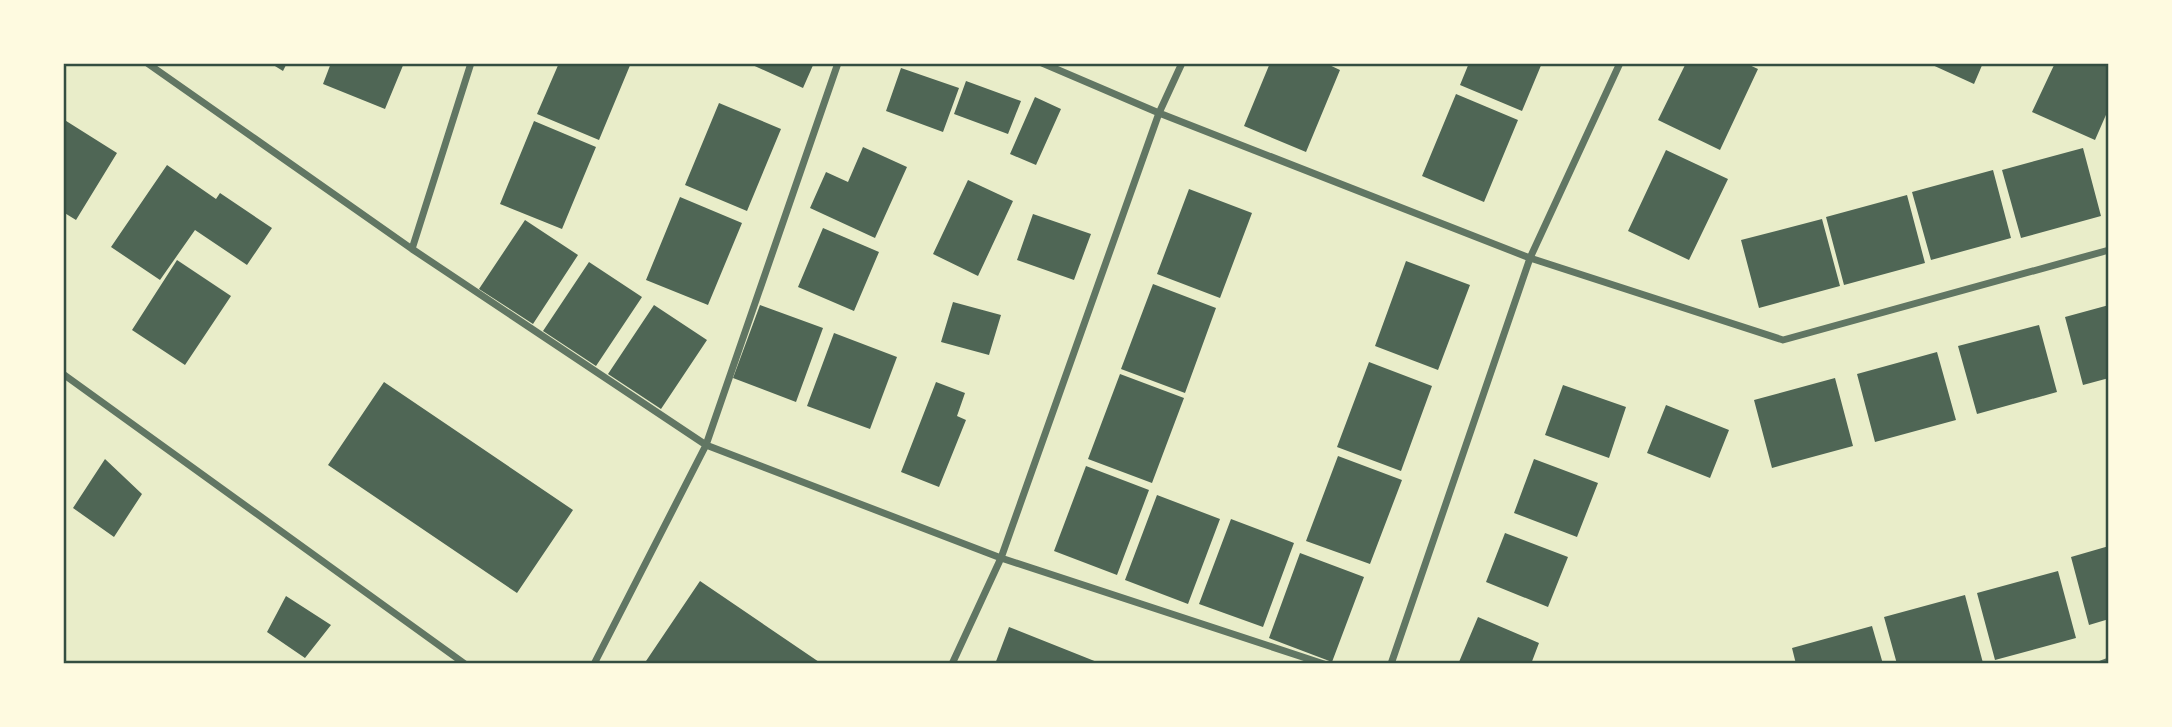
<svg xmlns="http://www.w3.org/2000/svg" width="2172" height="727" font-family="Raleway,sans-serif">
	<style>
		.building { fill: #4f6655 }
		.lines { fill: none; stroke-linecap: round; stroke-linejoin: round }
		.minor { stroke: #617663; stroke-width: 7 }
		.neatline { fill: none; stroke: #344e41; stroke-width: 2.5 }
	</style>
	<rect width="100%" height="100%" fill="#e9edc9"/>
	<!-- building -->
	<path class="building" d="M270 63H287L283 71Z
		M331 63H404L385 109 323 84Z
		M559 63H631L599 140 537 114Z
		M748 63H814L803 88Z
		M1270 63H1325L1340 70 1306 152 1244 126Z
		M1469 63H1542L1522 111 1460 85Z
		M1686 63H1745L1758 69 1720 150 1658 120Z
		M1928 63H1983L1974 84Z
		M2055 63H2109V108L2095 140 2032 112Z
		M901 68 959 88 943 132 886 111Z
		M966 81 1021 101 1008 134 954 114Z
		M1456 94 1518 120 1484 202 1422 176Z
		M1035 97 1061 109 1036 165 1010 154Z
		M719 103 781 129 747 211 685 185Z
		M63 119 117 153 76 220 63 212Z
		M534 121 596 147 562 229 500 204Z
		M863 147 907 167 875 238 810 208 826 172 848 182Z
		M2083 148 2101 216 2021 238 2002 170Z
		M1666 150 1728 179 1689 260 1628 231Z
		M167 165 216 199 220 193 272 228 247 265 195 230 160 280 111 247Z
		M1993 170 2011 238 1931 260 1912 192Z
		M968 180 1013 201 978 276 933 254Z
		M1189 189 1252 213 1220 298 1157 274Z
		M1907 195 1925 263 1844 285 1826 217Z
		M680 197 742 223 708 305 646 280Z
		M1033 214 1091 234 1074 280 1017 260Z
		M1822 219 1840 286 1759 308 1741 240Z
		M525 220 578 255 533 324 479 289Z
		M823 228 879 252 854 311 798 287Z
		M177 260 231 296 185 365 132 330Z
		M1406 261 1470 285 1438 370 1375 346Z
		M589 262 642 297 596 366 543 331Z
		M1153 284 1216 308 1185 393 1121 369Z
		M953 302 1001 315 989 355 941 342Z
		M654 305 707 340 661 409 608 374Z
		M760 305 823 328 796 402 733 378Z
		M2109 305V378L2083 385 2065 317Z
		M2039 325 2057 392 1977 414 1958 346Z
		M834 333 897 357 870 429 807 406Z
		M1937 352 1956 420 1875 442 1857 374Z
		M1369 362 1432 386 1401 471 1337 447Z
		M1120 374 1184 398 1152 483 1088 459Z
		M1835 378 1853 446 1772 468 1754 400Z
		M384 382 573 510 517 593 328 465Z
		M936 382 965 393 957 416 966 420 939 487 901 472Z
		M1563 385 1626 407 1609 458 1545 435Z
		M1666 405 1729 430 1710 478 1647 453Z
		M1338 456 1402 480 1370 564 1306 541Z
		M105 459 142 494 114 537 73 508Z
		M1534 459 1598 483 1577 537 1514 513Z
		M1086 466 1149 490 1117 575 1054 551Z
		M1157 495 1220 519 1188 604 1125 580Z
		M1231 519 1294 543 1263 627 1199 604Z
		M1505 533 1568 557 1548 607 1486 582Z
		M2109 546V619L2089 625 2071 557Z
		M1300 553 1364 577 1332 662 1269 638Z
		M2058 571 2076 638 1995 660 1977 593Z
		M700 581 822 664H644Z
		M1965 595 1983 663 1897 664 1884 617Z
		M286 596 331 625 305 658 267 632Z
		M1478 617 1539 643 1531 664 1459 662Z
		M1872 626 1883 664H1796L1792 648Z
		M1009 627 1102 664H995Z"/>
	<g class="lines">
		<!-- minor -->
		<path class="minor" d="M147 63 412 249 706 445 1001 558 1324 664
			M1042 63 1159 113 1530 258 1783 340 2109 250
			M412 249 471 63
			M63 374 465 664
			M594 664 706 445 838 63
			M952 664 1001 558 1159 113 1182 63
			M1391 664 1530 258 1620 63
			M2101 664 2109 661"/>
	</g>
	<!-- border -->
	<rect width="2172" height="727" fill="none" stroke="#fefae0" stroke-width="130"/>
	<rect x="65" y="65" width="2042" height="597" class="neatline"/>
</svg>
